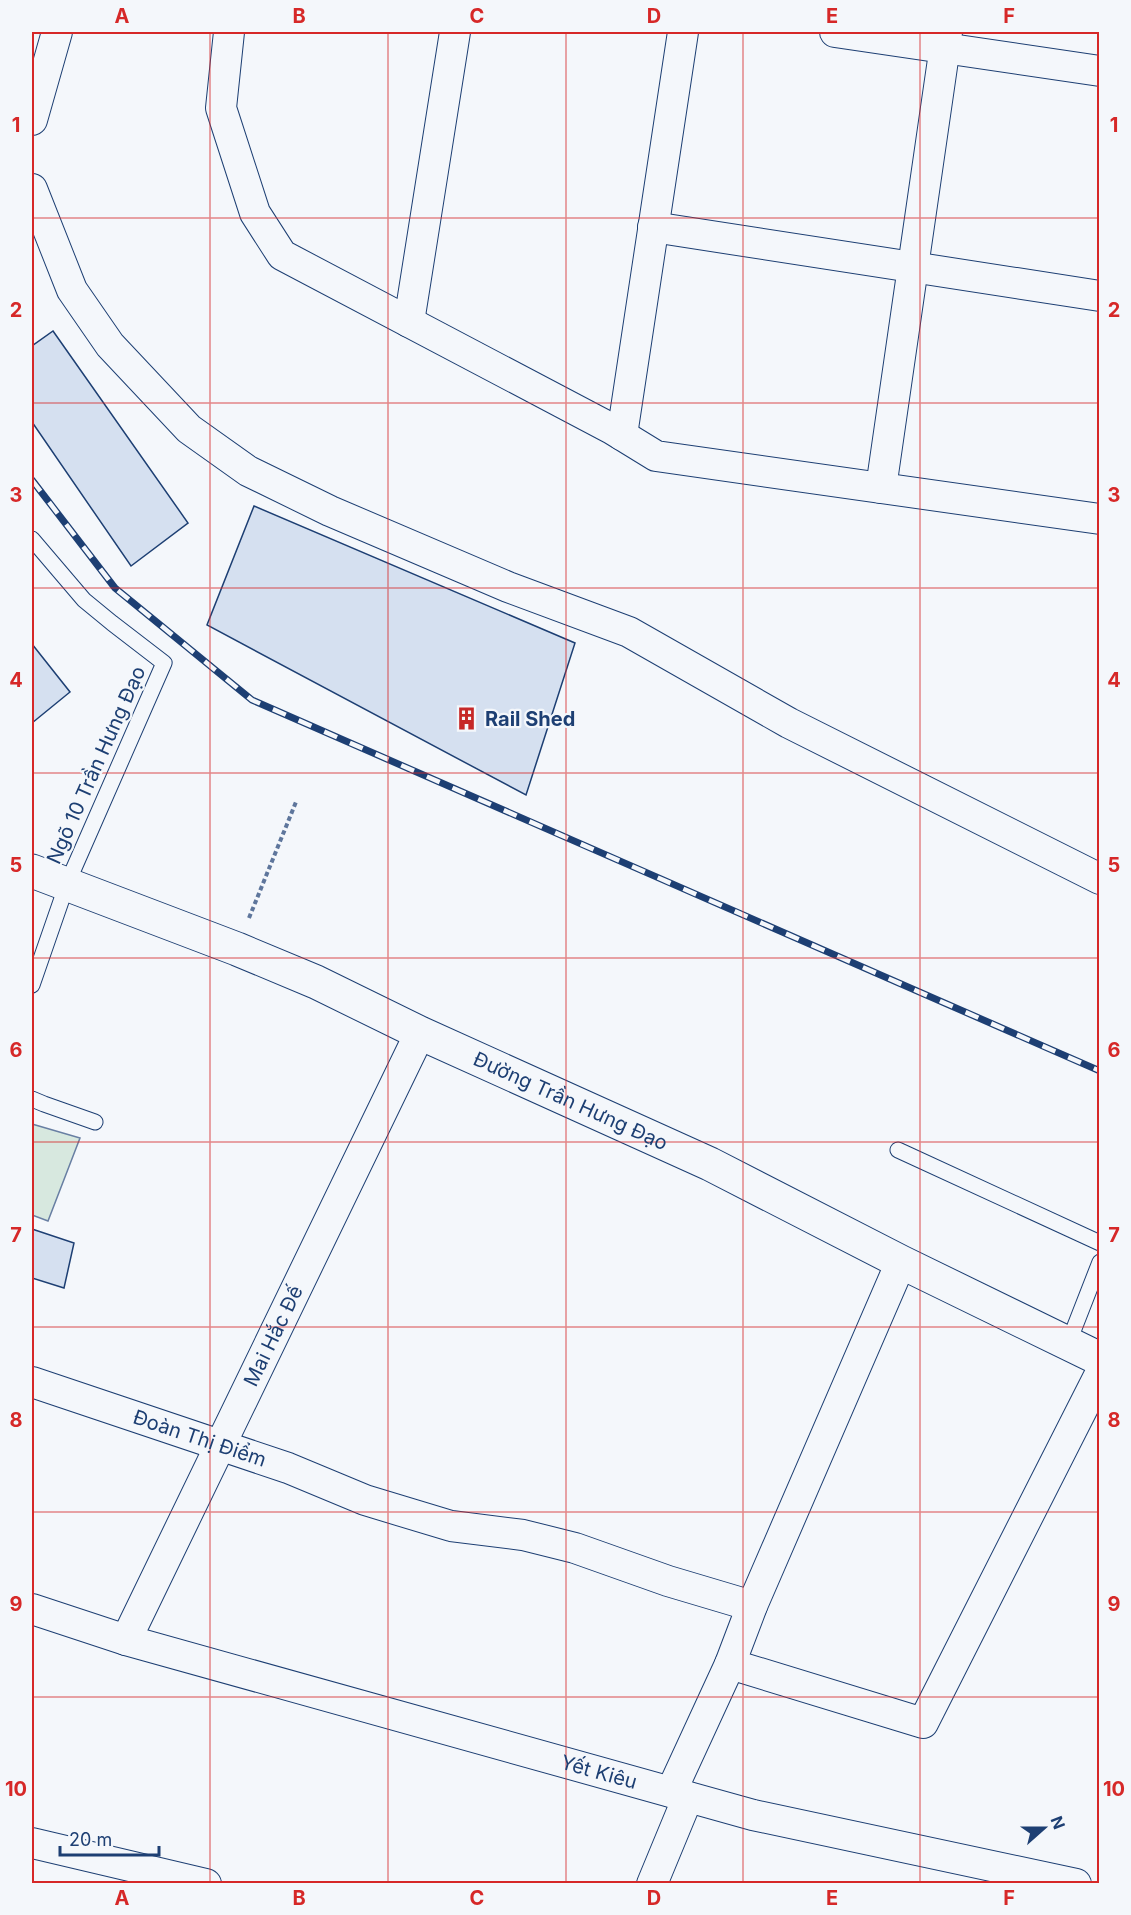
<svg xmlns="http://www.w3.org/2000/svg" width="1131" height="1915" font-family="Inter,sans-serif">
	<style>
		.green { fill: #d7e8df; stroke: #687fa3; stroke-width: 1.5 }
		.building { fill: #d5e0f0; stroke: #1d3f73; stroke-width: 1.5 }
		.lines { fill: none; stroke-linecap: round; stroke-linejoin: round }
		.lane-casing { stroke: #1d3f73; stroke-width: 17 }
		.street-casing { stroke: #1d3f73; stroke-width: 32 }
		.secondary-casing { stroke: #1d3f73; stroke-width: 35 }
		.path { stroke: #5e769c; stroke-width: 4; stroke-dasharray: 4.5 3; stroke-linecap: butt }
		.lane { stroke: #f4f7fb; stroke-width: 15 }
		.street { stroke: #f4f7fb; stroke-width: 30 }
		.secondary { stroke: #f4f7fb; stroke-width: 33 }
		.rail-casing { stroke: #1d3f73; stroke-width: 7 }
		.rail { stroke: #f4f7fb; stroke-width: 4.5; stroke-dasharray: 14; stroke-linecap: butt }
		.grid { fill: none; stroke: #d62828; stroke-width: 1.5; stroke-opacity: 0.55 }
		.labels { text-anchor: middle; stroke-width: 4.5; stroke-linejoin: round; paint-order: stroke }
		.poi-label { font-size: 20px; font-weight: bold; fill: #1d3f73; stroke: #f4f7fb; text-anchor: start }
		.street-label { font-size: 20px; fill: #1d3f73; stroke: #f4f7fb }
		.neatline { fill: none; stroke: #d62828; stroke-width: 2 }
		.grid-label { font-size: 20px; text-anchor: middle; font-weight: bold; fill: #d62828 }
	</style>
	<rect width="100%" height="100%" fill="#f4f7fb"/>
	<!-- green -->
	<path class="green" d="M32 1124 80 1138 48 1221 32 1215Z"/>
	<!-- building -->
	<path class="building" d="M53 331 188 523 131 566 32 422V346Z
		M254 506 575 643 526 795 207 625Z
		M32 644 70 692 32 723Z
		M32 1229 74 1243 64 1288 32 1278Z"/>
	<g class="lines">
		<defs>
			<path id="lane" d="M32 539 84 600 112 623 164 663 67 884 32 985
				M32 1099 44 1104 95 1122
				M898 1150 1100 1243
				M1068 1344 1100 1262"/>
			<g id="street">
				<path d="M229 32 221 108 255 213 282 255 612 429 656 456 1100 519"/>
				<path d="M835 32 1100 71"/>
				<path d="M32 120 57 32"/>
				<path d="M32 189 72 290 110 345 189 429 248 471 330 511 508 587 629 632 789 723 1100 879"/>
				<path d="M653 227 1100 296"/>
				<path d="M409 322 455 32"/>
				<path d="M622 435 683 32"/>
				<path d="M881 488 947 32"/>
				<path id="s1" d="M32 1382 288 1468 365 1500 451 1526 523 1535 575 1548 668 1581 752 1606"/>
				<path id="s2" d="M32 1609 126 1640 753 1815 1076 1884"/>
				<path id="s3" d="M126 1640 420 1033"/>
				<path d="M730 1664 923 1723 1100 1374"/>
				<path d="M671 1792 730 1664 752 1606 901 1262"/>
				<path d="M32 1843 206 1884"/>
				<path d="M652 1884 688 1797"/>
			</g>
			<g id="secondary">
				<path id="s4" d="M32 871 237 949 316 982 420 1033 710 1164 901 1262 1100 1359"/>
			</g>
		</defs>
		<!-- lane casing -->
		<use href="#lane" class="lane-casing"/>
		<!-- street casing -->
		<use href="#street" class="street-casing"/>
		<!-- secondary casing -->
		<use href="#secondary" class="secondary-casing"/>
		<!-- path -->
		<path class="path" d="M249 918 296 802"/>
		<!-- lane -->
		<use href="#lane" class="lane"/>
		<!-- street -->
		<use href="#street" class="street"/>
		<!-- secondary -->
		<use href="#secondary" class="secondary"/>
		<defs>
			<path id="rail" d="M32 480 115 588 252 700 1100 1071"/>
		</defs>
		<!-- rail casing -->
		<use href="#rail" class="rail-casing"/>
		<!-- rail -->
		<use href="#rail" class="rail"/>
	</g>
	<!-- grid -->
	<path class="grid" d="M210 32V1884M388 32V1884M566 32V1884M743 32V1884M920 32V1884M32 218H1100M32 403H1100M32 588H1100M32 773H1100M32 958H1100M32 1142H1100M32 1327H1100M32 1512H1100M32 1697H1100"/>
	<!-- icons -->
	<defs>
		<symbol id="building-bare" viewBox="-9 -9 18 18"><path d="M-4-6H4V6H1V3H-1V6H-4ZM-2.5-4.3h1.7v1.8h-1.7ZM.8-4.3h1.7v1.8H.8ZM-2.5-1h1.7V.8h-1.7ZM.8-1h1.7V.8H.8Z" fill="#c62828" stroke="#f4f7fb" stroke-width="2.5" paint-order="stroke"/></symbol>
	</defs>
	<g fill-rule="evenodd">
		<use href="#building-bare" x="450" y="702" width="33" height="33"/>
	</g>
	<g class="labels">
		<!-- poi labels -->
		<g class="poi-label">
			<text x="485" y="726">Rail Shed</text>
		</g>
		<!-- street labels -->
		<g class="street-label">
			<text transform="translate(96 765) rotate(-66)" y="7">Ngõ 10 Trần Hưng Đạo</text>
			<text dy="7" stroke="none"><textPath href="#s4" startOffset="586">Đường Trần Hưng Đạo</textPath></text>
			<text dy="7" stroke="none"><textPath href="#s3" startOffset="338">Mai Hắc Đế</textPath></text>
			<text dy="7" stroke="none"><textPath href="#s1" startOffset="177">Đoàn Thị Điểm</textPath></text>
			<text dy="7" stroke="none"><textPath href="#s2" startOffset="590">Yết Kiêu</textPath></text>
		</g>
	</g>
	<!-- border -->
	<rect width="1131" height="1915" fill="none" stroke="#f4f7fb" stroke-width="66"/>
	<!-- north arrow -->
	<g transform="translate(1044 1828) rotate(69)" stroke="#f4f7fb" stroke-width="4.5" paint-order="stroke">
	<path d="M0-4.5L10 22L0 15L-10 22Z" fill="#1d3f73"/>
	<text y="-9" font-size="16" font-weight="bold" text-anchor="middle" fill="#1d3f73">N</text>
	</g>
	<!-- scale -->
	<path d="M60 1846v9h99v-9" fill="none" stroke="#1d3f73" stroke-width="3"/>
	<text x="69" y="1846" font-size="18" fill="#1d3f73" stroke="#f4f7fb" stroke-width="4.5" paint-order="stroke">20 m</text>
	<rect x="33" y="33" width="1065" height="1849" class="neatline"/>
	<g class="grid-label">
		<text x="122" y="23">A</text>
		<text x="299" y="23">B</text>
		<text x="477" y="23">C</text>
		<text x="654" y="23">D</text>
		<text x="832" y="23">E</text>
		<text x="1009" y="23">F</text>
		<text x="16" y="132">1</text>
		<text x="1114" y="132">1</text>
		<text x="16" y="317">2</text>
		<text x="1114" y="317">2</text>
		<text x="16" y="502">3</text>
		<text x="1114" y="502">3</text>
		<text x="16" y="687">4</text>
		<text x="1114" y="687">4</text>
		<text x="16" y="872">5</text>
		<text x="1114" y="872">5</text>
		<text x="16" y="1057">6</text>
		<text x="1114" y="1057">6</text>
		<text x="16" y="1242">7</text>
		<text x="1114" y="1242">7</text>
		<text x="16" y="1427">8</text>
		<text x="1114" y="1427">8</text>
		<text x="16" y="1611">9</text>
		<text x="1114" y="1611">9</text>
		<text x="16" y="1796">10</text>
		<text x="1114" y="1796">10</text>
		<text x="122" y="1905">A</text>
		<text x="299" y="1905">B</text>
		<text x="477" y="1905">C</text>
		<text x="654" y="1905">D</text>
		<text x="832" y="1905">E</text>
		<text x="1009" y="1905">F</text>
	</g>
</svg>
